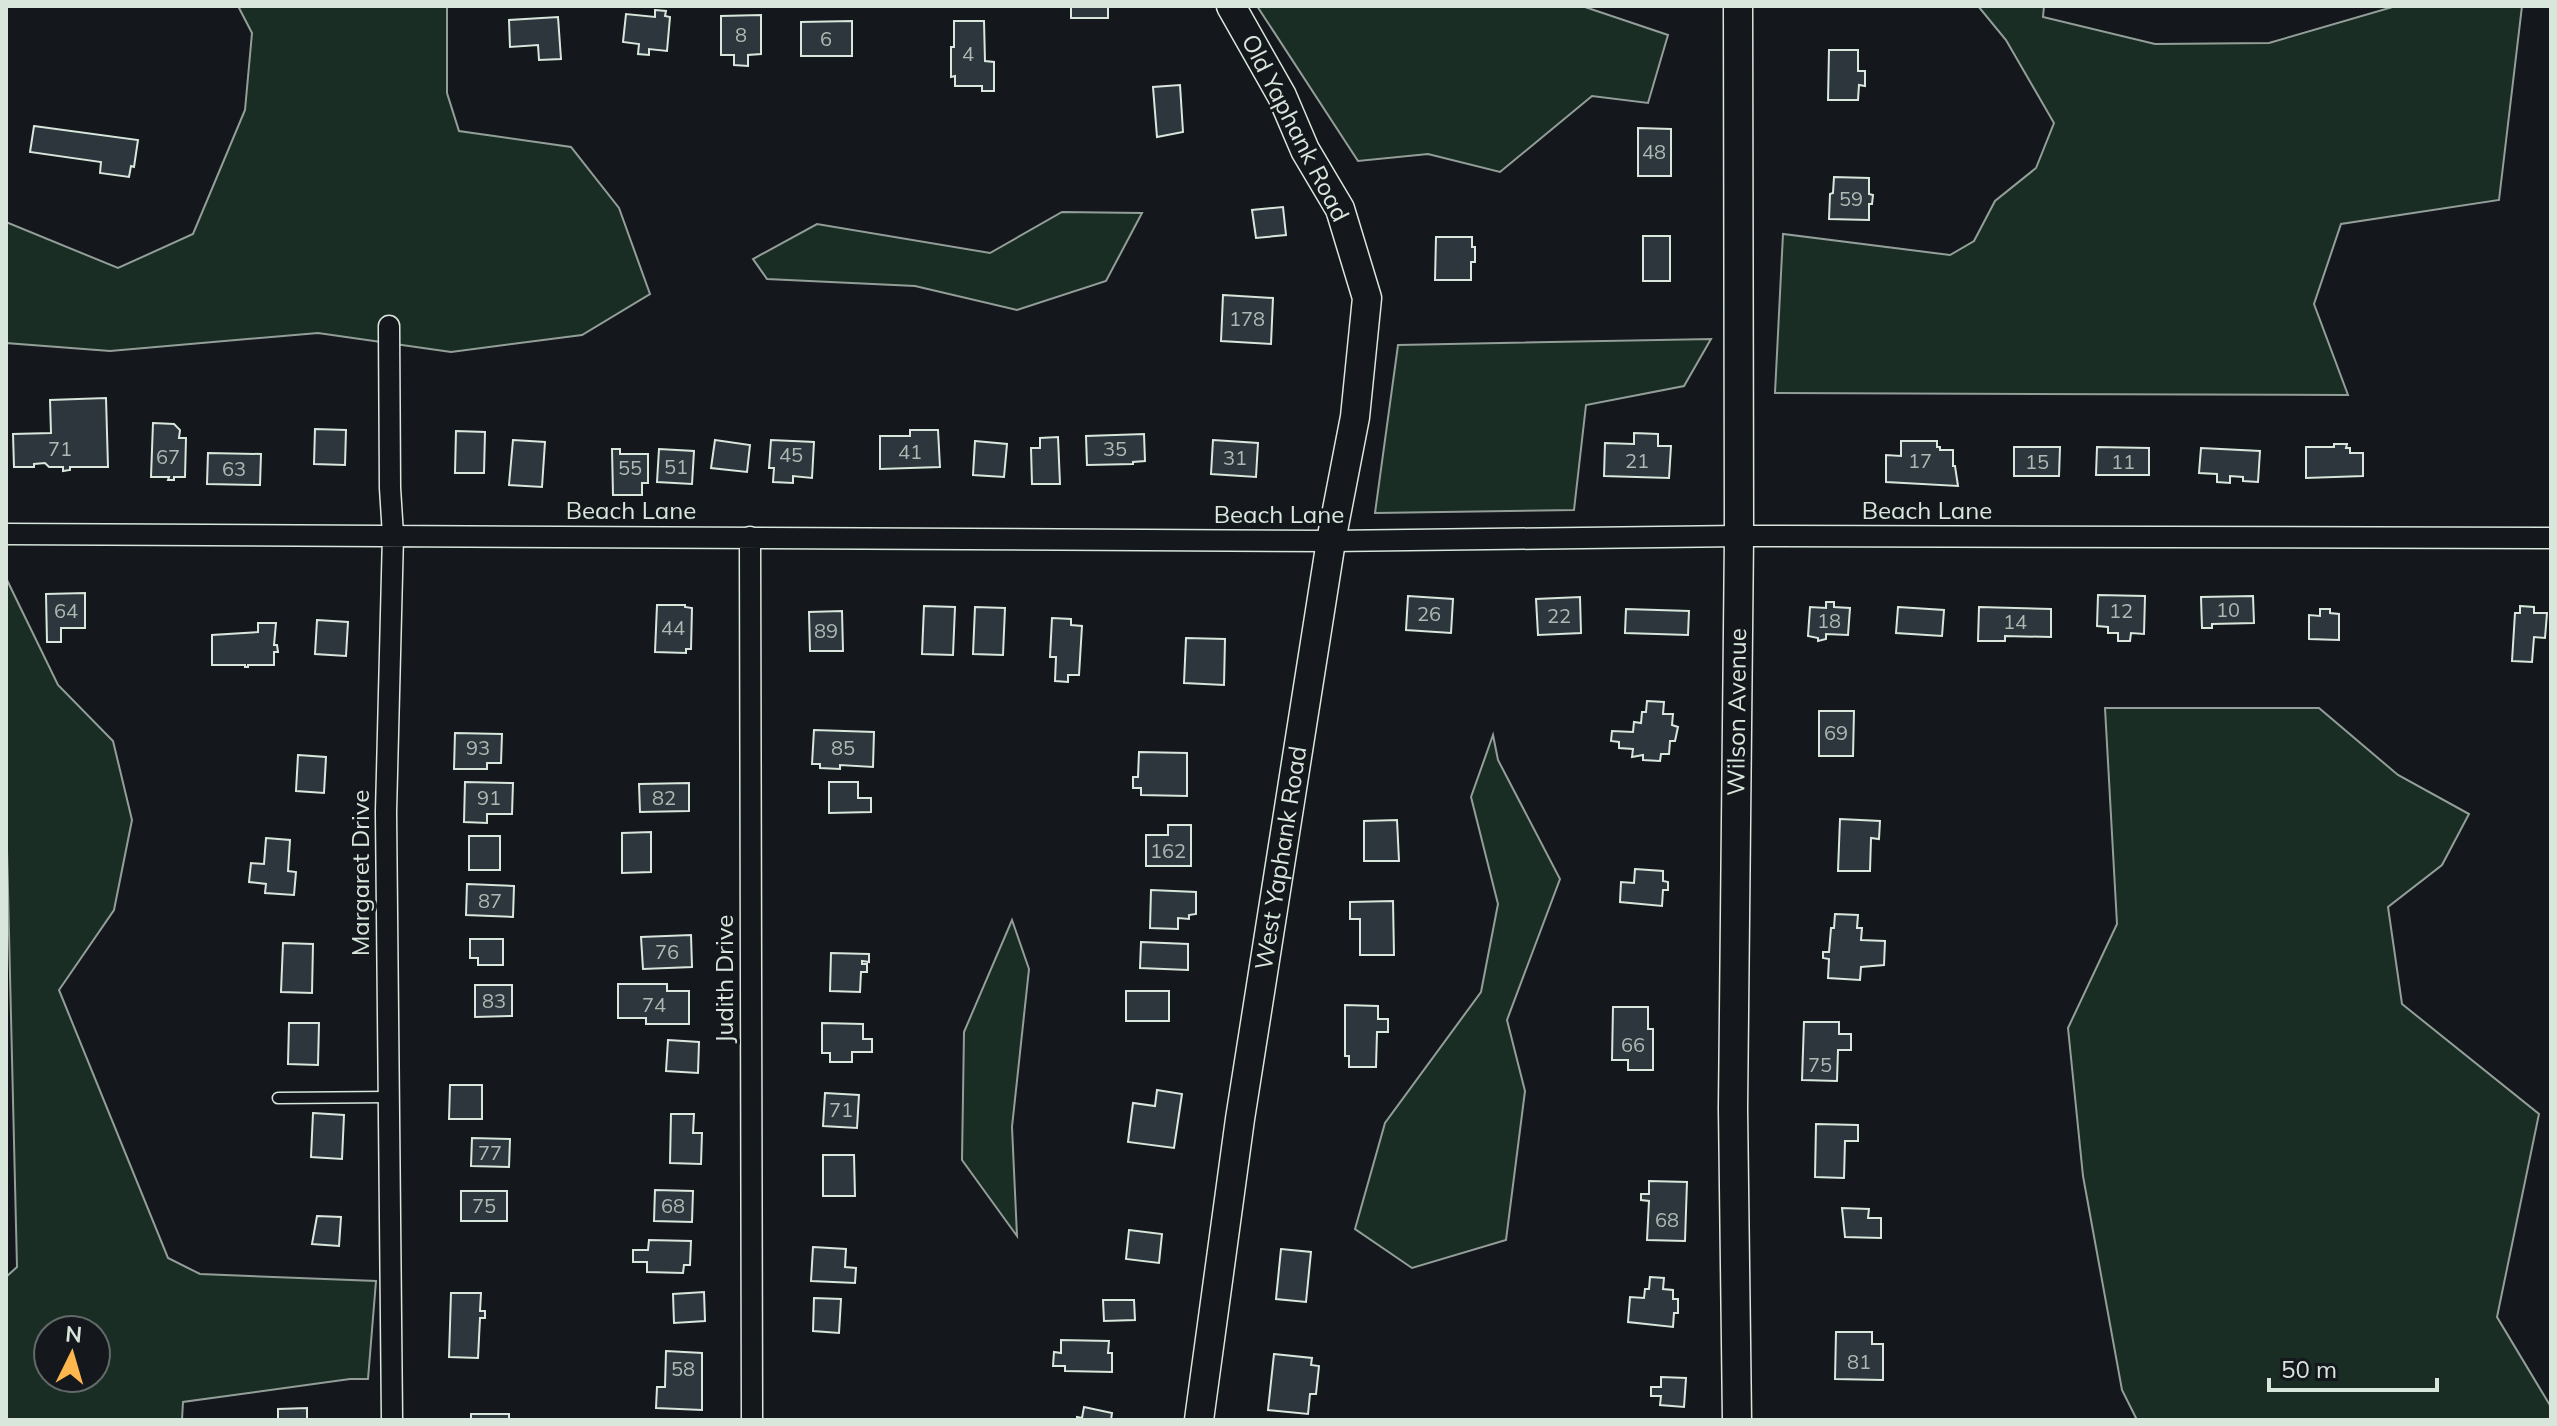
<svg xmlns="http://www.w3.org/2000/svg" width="2557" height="1426" font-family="Mulish,sans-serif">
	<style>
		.green { fill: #1a2d24; stroke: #939e99; stroke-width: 2; fill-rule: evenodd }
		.building { fill: #2c363c; stroke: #d8e6dc; stroke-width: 2 }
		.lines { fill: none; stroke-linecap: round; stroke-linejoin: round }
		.lane-casing { stroke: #d8e6dc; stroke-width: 13 }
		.street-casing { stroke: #d8e6dc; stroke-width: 23 }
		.secondary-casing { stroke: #d8e6dc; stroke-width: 31 }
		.lane { stroke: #14181c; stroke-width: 10 }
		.street { stroke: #14181c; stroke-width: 20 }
		.secondary { stroke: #14181c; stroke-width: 28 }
		.labels { text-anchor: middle; stroke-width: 6; stroke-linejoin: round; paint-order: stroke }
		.number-label { font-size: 20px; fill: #adbab4 }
		.street-label { font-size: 24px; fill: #d8e6dc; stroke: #14181c }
	</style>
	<rect width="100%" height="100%" fill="#14181c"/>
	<!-- green -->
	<path class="green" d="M238 6H447V93L459 131 571 147 619 208 650 294 582 335 451 352 318 333 110 351 6 343V222L118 268 193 234 245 110 252 33Z
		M1257 6H1582L1668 35 1648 103 1592 96 1500 172 1428 154 1358 161Z
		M1978 6H2044L2043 17 2155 44 2269 43 2396 6H2522L2499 200 2341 224 2314 304 2348 395 1775 393 1783 234 1950 255 1974 241 1995 201 2036 168 2054 123 2006 40Z
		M1062 212 1142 213 1106 281 1017 310 915 286 767 279 753 259 817 224 990 253Z
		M1711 339 1684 386 1586 405 1574 510 1375 513 1398 345Z
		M6 578 58 685 113 741 132 820 114 910 59 990 168 1258 200 1274 376 1281 368 1379H350L183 1402 182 1420H6V1277L17 1267 6 808ZM96 1330V1378H48V1330Z
		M2105 708H2319L2398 775 2469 814 2442 865 2388 907 2402 1004 2539 1114 2497 1317 2551 1407V1420H2137L2122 1390 2083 1176 2068 1028 2117 924Z
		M1493 735 1498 760 1560 879 1507 1020 1525 1091 1506 1240 1412 1268 1355 1229 1385 1123 1481 992 1498 904 1471 797Z
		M1012 920 1029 969 1012 1127 1017 1236 962 1160 964 1032Z"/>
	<!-- building -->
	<path class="building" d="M1071 6H1108V18H1071Z
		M655 10 666 11 665 16 670 17 667 51 649 49V55L638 54 639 44 623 42 626 14 655 17Z
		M761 15V54L748 55V66L734 65V55H721V16Z
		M558 17 561 59 539 60 538 45 510 47 509 20Z
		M852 21V56H801V22Z
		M954 21H984L985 61 994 62V91H982V86H955V76L951 77V47H954Z
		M1829 50H1858V71H1865V86L1859 85 1858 100H1828Z
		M1180 85 1183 132 1157 137 1153 87Z
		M34 126 138 140 134 167 131 166 129 177 100 173 101 162 30 152Z
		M1638 128 1671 129V176H1638Z
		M1834 177 1869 178V194L1873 195 1872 204H1869V220L1829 219 1830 194 1833 193Z
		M1283 207 1286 235 1256 238 1252 210Z
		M1643 236H1670V281H1643Z
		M1436 237H1472V247H1475V262H1471V280H1435Z
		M1223 295 1273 298 1271 344 1221 341Z
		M106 398 108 467H70V470L63 471V467H49L45 463 34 464V467H14L13 434 51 433 50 400Z
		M153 423 174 424 180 430 179 438H186L185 477H174V480H168L169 477H151Z
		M315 429 346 430 345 465 314 464Z
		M910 430H938L940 467 880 469V436H910Z
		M456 431 485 432 484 473H455Z
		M1634 433 1658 434V446H1671L1669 478 1604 476 1605 443 1634 444Z
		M1144 434 1145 461 1133 462V464L1087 465 1086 436Z
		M1058 437 1060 484H1032L1031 448H1040V438Z
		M513 440 545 442 542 487 509 485Z
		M715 440 750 445 747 472 711 468Z
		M771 440 814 442 812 478 793 476V483L773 482 774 468H769Z
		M1213 440 1258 443 1256 477 1211 474Z
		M975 441 1007 444 1004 477 973 475Z
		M1901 441H1937V447H1940V450H1953V466H1955L1958 486 1886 482V455L1901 456Z
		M2334 444H2347L2346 448H2350V453H2363V476L2306 478V447H2334Z
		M2014 447H2060L2059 476H2014Z
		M2097 447 2149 448V475H2096Z
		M2201 448 2260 451 2258 482 2243 481V477L2230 476V483L2217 482V474L2199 473Z
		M612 449H620V454H648V483H642V495H613Z
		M659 449 694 451 692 484 657 482Z
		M208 453 261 454 260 485 207 484Z
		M85 593V628H61V642H47L46 594Z
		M2098 595 2145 596 2144 634 2131 633 2130 641H2118V633H2108V627L2097 626Z
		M1408 596 1453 599 1451 633 1406 630Z
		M2253 596 2254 623 2212 624V628H2202L2201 597Z
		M1580 597 1581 633 1538 635 1536 599Z
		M1826 602H1834V607L1850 608 1848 635 1826 634V639L1818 641V638L1808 636 1810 607 1826 608Z
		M657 605H685V607L692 608 691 649H686V653L655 652Z
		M924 606 955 607 953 655 922 654Z
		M2520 606 2534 607V613H2547L2545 638 2534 637 2532 662 2512 661 2515 613H2520Z
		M975 607 1005 608 1003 655 973 654Z
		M1898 607 1944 610 1942 636 1896 633Z
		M1979 607 2051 609V637L2005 636V641H1978Z
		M1626 609 1689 611 1688 635 1625 633Z
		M2320 609H2330V613L2339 614V640L2309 639V615L2320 616Z
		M842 611 843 651H810L809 612Z
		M1052 618 1071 619V625L1082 626 1079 675H1068V682L1055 681 1056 657H1050Z
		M317 620 348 622 346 656 315 654Z
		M258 623H276L274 645H277L278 652H274V665H248V667H245V665H212V635L258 632Z
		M1186 638 1225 639 1224 685 1184 683Z
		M1647 701 1664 702 1663 714H1673L1672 725 1678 727 1675 741H1670L1669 754H1661L1660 761 1643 760V755L1632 757 1633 749 1619 748V742L1611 741 1612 731 1633 732 1634 722 1641 723 1642 712H1646Z
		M1819 711H1854L1853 756H1819Z
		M814 730 874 732 873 767 840 765V769L820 768V764H812Z
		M455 733 502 734 501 763H487V769H454Z
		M1139 752 1187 753V796L1141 795V788H1133V777H1138Z
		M298 755 326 757 324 793 296 791Z
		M465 782 513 783 512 814H487V823L464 822Z
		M829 782H858V798H871V812L829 813Z
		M689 783V811L640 812 639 784Z
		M1840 819 1880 821 1879 839 1871 838 1870 871H1838Z
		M1397 820 1399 861H1364V821Z
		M1168 825H1191V866H1146V835H1168Z
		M651 832V872L622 873V833Z
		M469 836H500V870H469Z
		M266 838 290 840 288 871 296 872 294 895 265 893 266 884 249 882 251 863 264 864Z
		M1635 869 1663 871V881L1668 882V890H1663L1662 906 1620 902 1621 882 1634 883Z
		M467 884 514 886 513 917 466 915Z
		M1151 890 1196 892V914L1189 915V919L1178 918V929L1150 928Z
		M1393 901 1394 955H1360V919H1350V902Z
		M1835 914 1858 915 1857 928H1862L1861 940 1885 941 1884 965 1861 967 1860 980 1828 978 1829 959 1823 958V952H1829L1831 928H1834Z
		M691 935 692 967 643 969 641 937Z
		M470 939H503V965H478V958H470Z
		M1141 942 1188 944V970L1140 968Z
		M283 943 313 944 312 993 281 992Z
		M831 953 869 954V962L862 961V964H867V972H861L860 992 830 991Z
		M618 984H667V991H689V1024H646V1018H618Z
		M475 985H512V1016L475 1017Z
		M1126 991H1169V1021H1126Z
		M1345 1005 1378 1006V1019H1388V1032H1377L1376 1067H1349V1056H1345Z
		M1613 1007H1648V1029H1653V1070H1628V1060H1612Z
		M1804 1022H1839V1034H1851V1050H1838L1837 1081 1802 1080Z
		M289 1023H319L318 1065 288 1064Z
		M822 1023 863 1024V1039H872V1052H852V1062H830V1053H822Z
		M668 1040 699 1042 698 1073 666 1071Z
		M450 1085H482V1119H449Z
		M1157 1090 1182 1094 1174 1148 1128 1142 1133 1103 1155 1106Z
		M825 1093 859 1095 857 1128 823 1126Z
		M313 1113 344 1115 342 1159 311 1157Z
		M671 1114H694L693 1133H702L701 1164 670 1163Z
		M1816 1124 1858 1125V1141H1845L1844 1178 1815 1177Z
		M472 1138 510 1139 509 1167 471 1166Z
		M823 1155H854L855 1196H823Z
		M1649 1181 1687 1182 1685 1241 1647 1240 1649 1201 1641 1200V1194H1649Z
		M655 1190 693 1191 692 1222 654 1221Z
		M461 1191H507V1221H461Z
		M1842 1208 1869 1209 1868 1218H1881V1238L1845 1237Z
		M317 1216 341 1217 339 1246 312 1244Z
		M1129 1230 1162 1234 1159 1263 1126 1259Z
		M649 1240 691 1241 690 1265H684L683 1273 647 1272V1262H633V1250H648Z
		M813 1247 846 1249 845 1267 856 1268 855 1283 811 1281Z
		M1281 1249 1311 1252 1306 1302 1276 1299Z
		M1650 1277 1664 1278 1663 1289 1673 1290V1299H1678V1313H1674L1673 1327 1628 1322 1630 1297 1644 1298 1645 1289H1649Z
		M704 1292 705 1321 674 1323 673 1294Z
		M451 1293H481L480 1311H485V1318H480L478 1358 449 1357Z
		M814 1298 841 1299 839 1333 813 1331Z
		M1103 1300H1134L1135 1320 1104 1321Z
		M1836 1332H1872V1344H1883V1380L1835 1379Z
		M1061 1340 1109 1341 1108 1353H1112V1372L1065 1371V1366H1053L1054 1352 1061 1353Z
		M666 1351 702 1353V1410L656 1408 657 1387H665Z
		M1274 1354 1312 1358 1311 1365 1319 1366 1316 1394H1310L1308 1414 1268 1410Z
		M1661 1377 1686 1378 1684 1407 1660 1405 1661 1396H1651V1387H1661Z
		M1084 1407 1112 1413 1111 1420H1077V1417L1082 1418Z
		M307 1408V1420H278V1409Z
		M471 1414H509V1420H471Z"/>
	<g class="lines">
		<defs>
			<path id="lane" d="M278 1098 389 1097"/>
			<path id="street" d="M389 326 390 488 393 535 386 812 392 1420
				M6 534 1331 541 1739 536 2551 538
				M750 537 752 1420"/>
			<g id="secondary">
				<path id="s1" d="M1199 1420 1240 1119 1331 541 1355 417 1367 298 1340 209 1305 150 1282 96 1231 6"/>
				<path id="s2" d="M1737 1420 1733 1108 1739 536 1738 6"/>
			</g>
		</defs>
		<!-- lane casing -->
		<use href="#lane" class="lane-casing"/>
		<!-- street casing -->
		<use href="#street" class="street-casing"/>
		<!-- secondary casing -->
		<use href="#secondary" class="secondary-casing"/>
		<!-- lane -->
		<use href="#lane" class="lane"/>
		<!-- street -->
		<use href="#street" class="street"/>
		<!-- secondary -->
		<use href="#secondary" class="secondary"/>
	</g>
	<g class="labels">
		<!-- number labels -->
		<g class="number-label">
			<text x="741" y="42">8</text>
			<text x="826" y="46">6</text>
			<text x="968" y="61">4</text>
			<text x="1654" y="159">48</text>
			<text x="1851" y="206">59</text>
			<text x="1247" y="326">178</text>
			<text x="60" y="456">71</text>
			<text x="1115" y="456">35</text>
			<text x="910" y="459">41</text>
			<text x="791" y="462">45</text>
			<text x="168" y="464">67</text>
			<text x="1235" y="465">31</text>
			<text x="1637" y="468">21</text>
			<text x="1920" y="468">17</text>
			<text x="2037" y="469">15</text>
			<text x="2123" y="469">11</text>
			<text x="676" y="474">51</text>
			<text x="630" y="475">55</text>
			<text x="234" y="476">63</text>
			<text x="2228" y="617">10</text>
			<text x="66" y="618">64</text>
			<text x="2121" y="618">12</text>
			<text x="1429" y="621">26</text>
			<text x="1559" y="623">22</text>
			<text x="1829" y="628">18</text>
			<text x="2015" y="629">14</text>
			<text x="673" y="635">44</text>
			<text x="826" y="638">89</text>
			<text x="1836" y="740">69</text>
			<text x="478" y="755">93</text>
			<text x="843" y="755">85</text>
			<text x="489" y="805">91</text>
			<text x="664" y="805">82</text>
			<text x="1168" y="858">162</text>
			<text x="490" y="908">87</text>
			<text x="667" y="959">76</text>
			<text x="494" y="1008">83</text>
			<text x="654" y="1012">74</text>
			<text x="1633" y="1052">66</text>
			<text x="1820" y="1072">75</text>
			<text x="841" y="1117">71</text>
			<text x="490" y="1160">77</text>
			<text x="484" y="1213">75</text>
			<text x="673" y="1213">68</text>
			<text x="1667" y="1227">68</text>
			<text x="1859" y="1369">81</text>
			<text x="683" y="1376">58</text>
		</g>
		<!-- street labels -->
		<g class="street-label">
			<text transform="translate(1295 128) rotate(63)" y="8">Old Yaphank Road</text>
			<text x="631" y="519">Beach Lane</text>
			<text x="1927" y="519">Beach Lane</text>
			<text x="1279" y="523">Beach Lane</text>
			<text dy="8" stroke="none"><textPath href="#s2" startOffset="708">Wilson Avenue</textPath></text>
			<text dy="8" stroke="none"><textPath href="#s1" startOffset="568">West Yaphank Road</textPath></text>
			<text transform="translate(361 873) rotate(-90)" y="8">Margaret Drive</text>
			<text transform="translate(725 979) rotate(-90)" y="8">Judith Drive</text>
		</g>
	</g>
	<!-- border -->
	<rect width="2557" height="1426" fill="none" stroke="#d8e6dc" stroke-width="16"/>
	<!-- north arrow -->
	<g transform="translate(72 1354) rotate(5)"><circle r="38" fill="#14181c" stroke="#626a69" stroke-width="2"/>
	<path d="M0-6L14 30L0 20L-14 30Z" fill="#ffb74d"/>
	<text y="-12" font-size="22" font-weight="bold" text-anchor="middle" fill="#d8e6dc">N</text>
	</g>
	<!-- scale -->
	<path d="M2269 1378v12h168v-12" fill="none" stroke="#d8e6dc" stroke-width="4"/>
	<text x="2281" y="1378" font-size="24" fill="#d8e6dc" stroke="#14181c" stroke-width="6" paint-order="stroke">50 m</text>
</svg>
